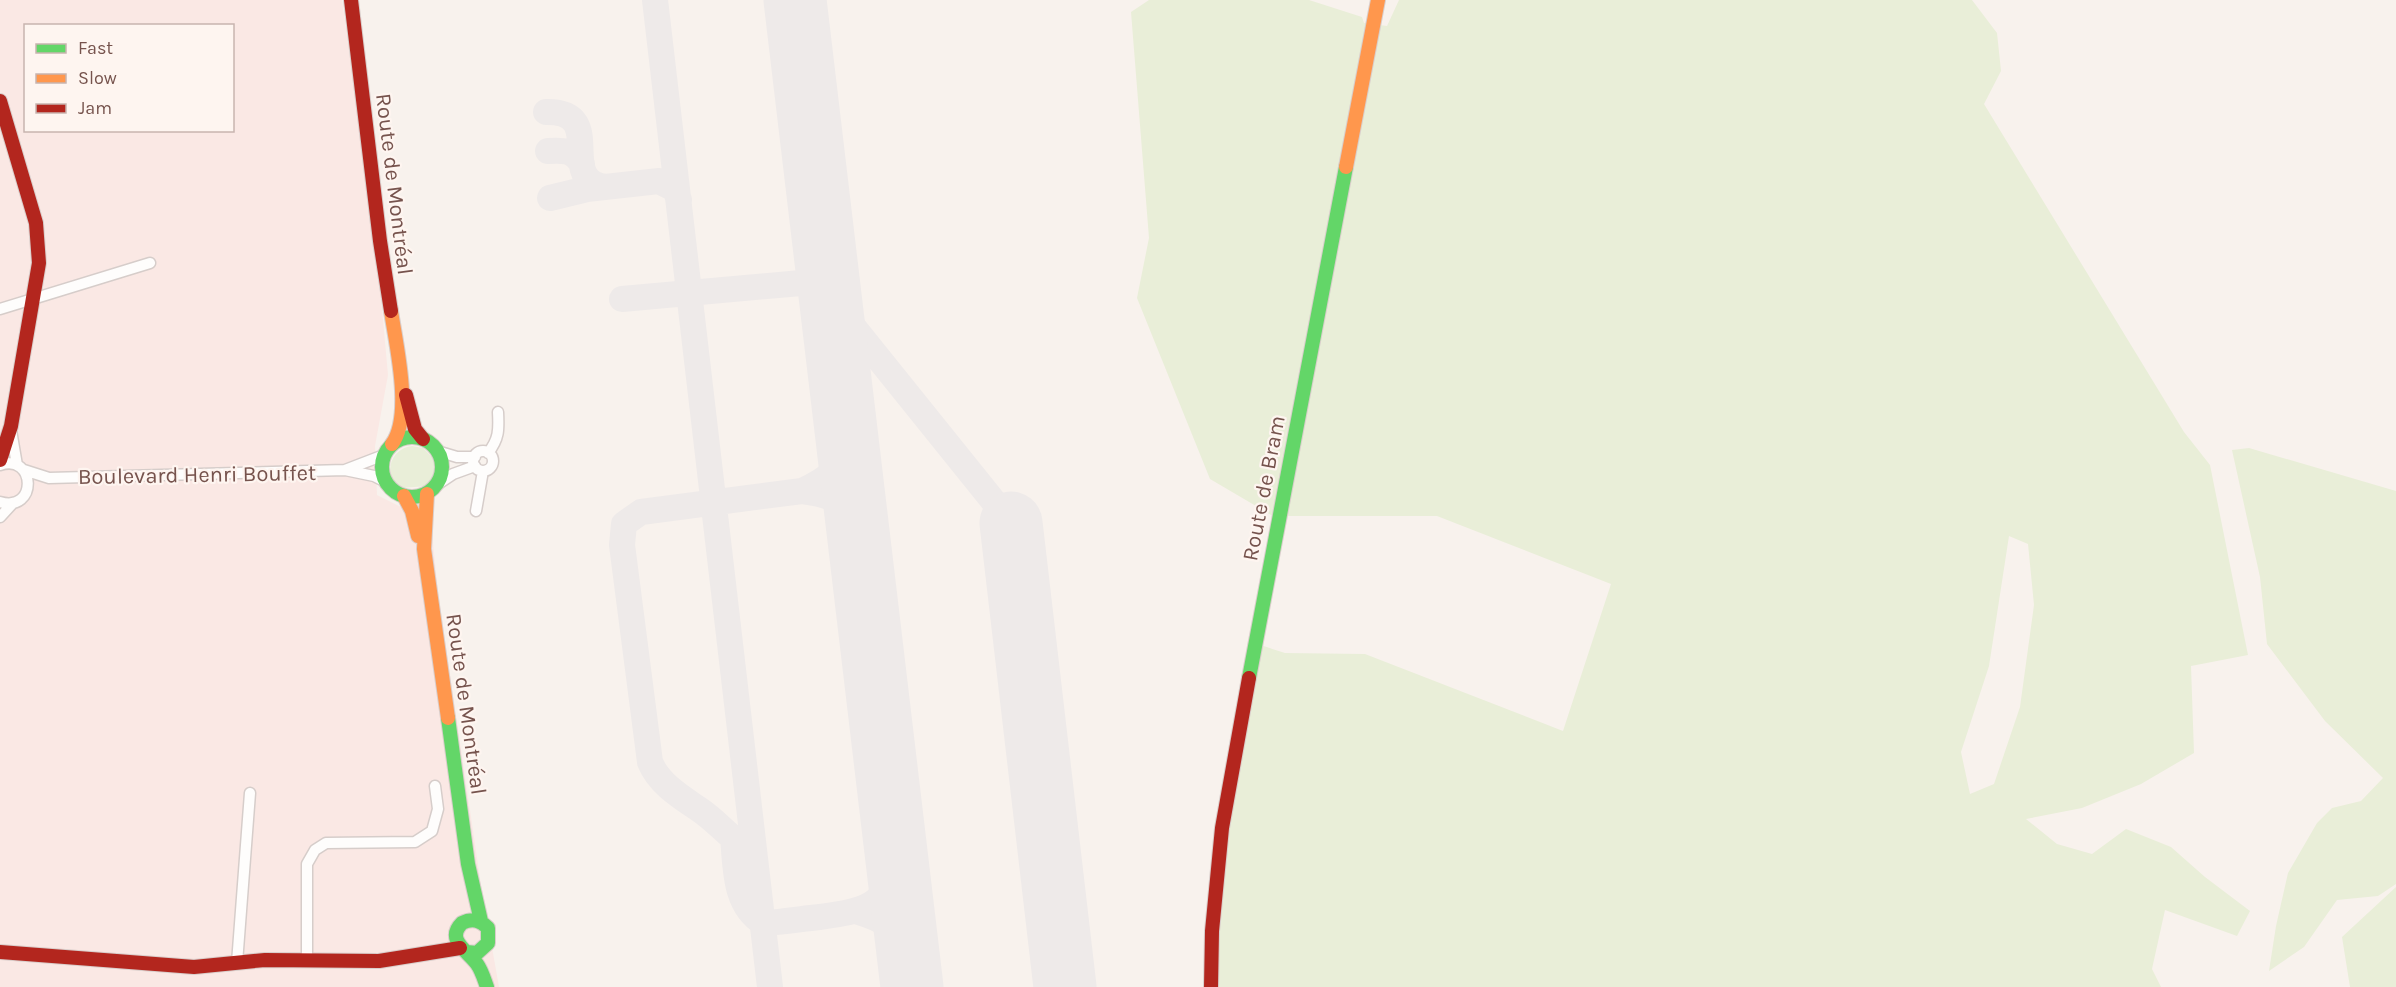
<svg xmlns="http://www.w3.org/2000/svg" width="2396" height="987" font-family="Karla,sans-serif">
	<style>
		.commercial { fill: #fae8e4; fill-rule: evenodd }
		.green { fill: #e9eed8; fill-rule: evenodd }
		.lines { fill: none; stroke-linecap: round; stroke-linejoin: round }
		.taxiway { stroke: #eeeae9; stroke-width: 26 }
		.runway { stroke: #eeeae9; stroke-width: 63 }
		.street-casing { stroke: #d6cdca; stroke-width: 13 }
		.fast-casing { stroke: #d9cecb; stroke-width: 16 }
		.slow-casing { stroke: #d9cecb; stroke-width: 16 }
		.jam-casing { stroke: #d9cecb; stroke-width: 16 }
		.street { stroke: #fefdfc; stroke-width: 10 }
		.fast { stroke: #63d668; stroke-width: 14 }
		.slow { stroke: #ff974d; stroke-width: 14 }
		.jam { stroke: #b3261e; stroke-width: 14 }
		.labels { text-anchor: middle; stroke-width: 4.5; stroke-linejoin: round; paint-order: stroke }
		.street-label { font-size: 22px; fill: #76534d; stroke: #fef5f0 }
	</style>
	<rect width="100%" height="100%" fill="#f8f2ed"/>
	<!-- commercial -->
	<path class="commercial" d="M0 0H342L377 253 388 375 375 446 377 495 431 522 438 592 481 885 499 987H0ZM26 26H232V130H26Z"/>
	<!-- green -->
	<path class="green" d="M1149 0H1309L1362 17 1364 23 1387 26 1399 0H1972L1997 33 2001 71 1984 104 2184 432 2210 465 2248 655 2191 666 2194 753 2141 784 2082 808 2026 819 2057 844 2092 854 2126 829 2171 847 2205 877 2250 911 2237 936 2165 910 2152 969 2161 987H1203L1248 641 1285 653 1365 654 1563 731 1611 584 1437 516H1273L1210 479 1137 298 1149 238 1131 12ZM2009 536 2028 544 2034 605 2020 707 1994 784 1970 794 1961 752 1989 666Z
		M412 446 423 448 435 460 436 476 430 486 399 488C383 473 390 449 412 446Z
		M2249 448 2396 491V884L2378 896 2337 900 2304 947 2269 971 2276 926 2288 873 2317 823 2332 808 2361 801 2383 778 2325 721 2267 644 2260 577 2232 450Z
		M2396 887V987H2350L2342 937Z"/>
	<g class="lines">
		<!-- taxiway -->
		<path class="taxiway" d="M655 0 770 987
			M546 112C609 111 555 179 605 187
			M548 151C564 150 573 150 582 164
			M550 198 587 189 659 181 675 189 679 200
			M801 283 818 275 825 255
			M622 299 801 283 819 287 830 298 1011 523
			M802 491C831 478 841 469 847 437
			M858 531C846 501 834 495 802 491L641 512 624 524 622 545 650 762C659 784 681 797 700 810 712 818 722 829 733 838 736 868 734 905 763 923 782 922 800 919 819 917 862 911 888 908 897 860
			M859 912C885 920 893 926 908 950"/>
		<!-- runway -->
		<path class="runway" d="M795 0 912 987
			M1011 523 1065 987"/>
		<defs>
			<path id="street" d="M0 309 150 263
				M11 430 17 465
				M437 451 457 457H475
				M473 461a10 10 0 1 1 20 0a10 10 0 1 1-20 0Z
				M488 453C499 439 499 430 498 412
				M0 465C36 453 38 513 0 502
				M24 470 49 478 345 470 374 476 386 482
				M345 470 384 455
				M438 484 453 474 475 466
				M476 511 483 471
				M0 517 12 504
				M307 961V864L315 850 326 843 415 842 432 831 438 809 435 786
				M237 963 250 793"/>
			<path id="fast" d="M382 467a30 30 0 1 1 60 0a30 30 0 1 1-60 0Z
				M1249 678 1346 167
				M448 718 468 864 481 921
				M466 952 477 953 488 943V928C480 920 472 918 462 923 445 940 468 951 477 964 482 971 484 979 487 987"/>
			<path id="slow" d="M1346 167 1378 0
				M391 311C396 345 413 415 392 444
				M427 494 424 549 448 718
				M404 496 412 511 418 536"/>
			<path id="jam" d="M351 0 380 241 391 311
				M0 101 36 223 39 263 11 426 0 460
				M406 395 415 429 423 439
				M0 952 194 967 265 960 379 961 460 948
				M1211 987 1212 931 1222 828 1249 678"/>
		</defs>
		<!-- street casing -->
		<use href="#street" class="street-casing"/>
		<!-- fast casing -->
		<use href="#fast" class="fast-casing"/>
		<!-- slow casing -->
		<use href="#slow" class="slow-casing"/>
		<!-- jam casing -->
		<use href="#jam" class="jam-casing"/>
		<!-- street -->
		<use href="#street" class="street"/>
		<!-- fast -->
		<use href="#fast" class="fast"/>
		<!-- slow -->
		<use href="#slow" class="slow"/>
		<!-- jam -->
		<use href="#jam" class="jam"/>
	</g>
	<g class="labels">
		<!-- street labels -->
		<g class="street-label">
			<text transform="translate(395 184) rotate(83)" y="8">Route de Montréal</text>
			<text transform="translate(197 474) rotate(-1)" y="8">Boulevard Henri Bouffet</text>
			<text transform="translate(1263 488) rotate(-79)" y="8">Route de Bram</text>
			<text transform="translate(467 704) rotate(82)" y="8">Route de Montréal</text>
		</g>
	</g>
	<!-- legend -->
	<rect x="24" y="24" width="210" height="108" fill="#fef5f0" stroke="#c8b4af" stroke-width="1.5"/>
	<rect x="36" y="44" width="30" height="9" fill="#63d668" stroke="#c8b4af" stroke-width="1.5"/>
	<text x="78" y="54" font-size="18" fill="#76534d">Fast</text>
	<rect x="36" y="74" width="30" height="9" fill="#ff974d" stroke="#c8b4af" stroke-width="1.5"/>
	<text x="78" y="84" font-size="18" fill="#76534d">Slow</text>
	<rect x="36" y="104" width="30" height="9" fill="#b3261e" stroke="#c8b4af" stroke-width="1.5"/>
	<text x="78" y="114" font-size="18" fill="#76534d">Jam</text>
</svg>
